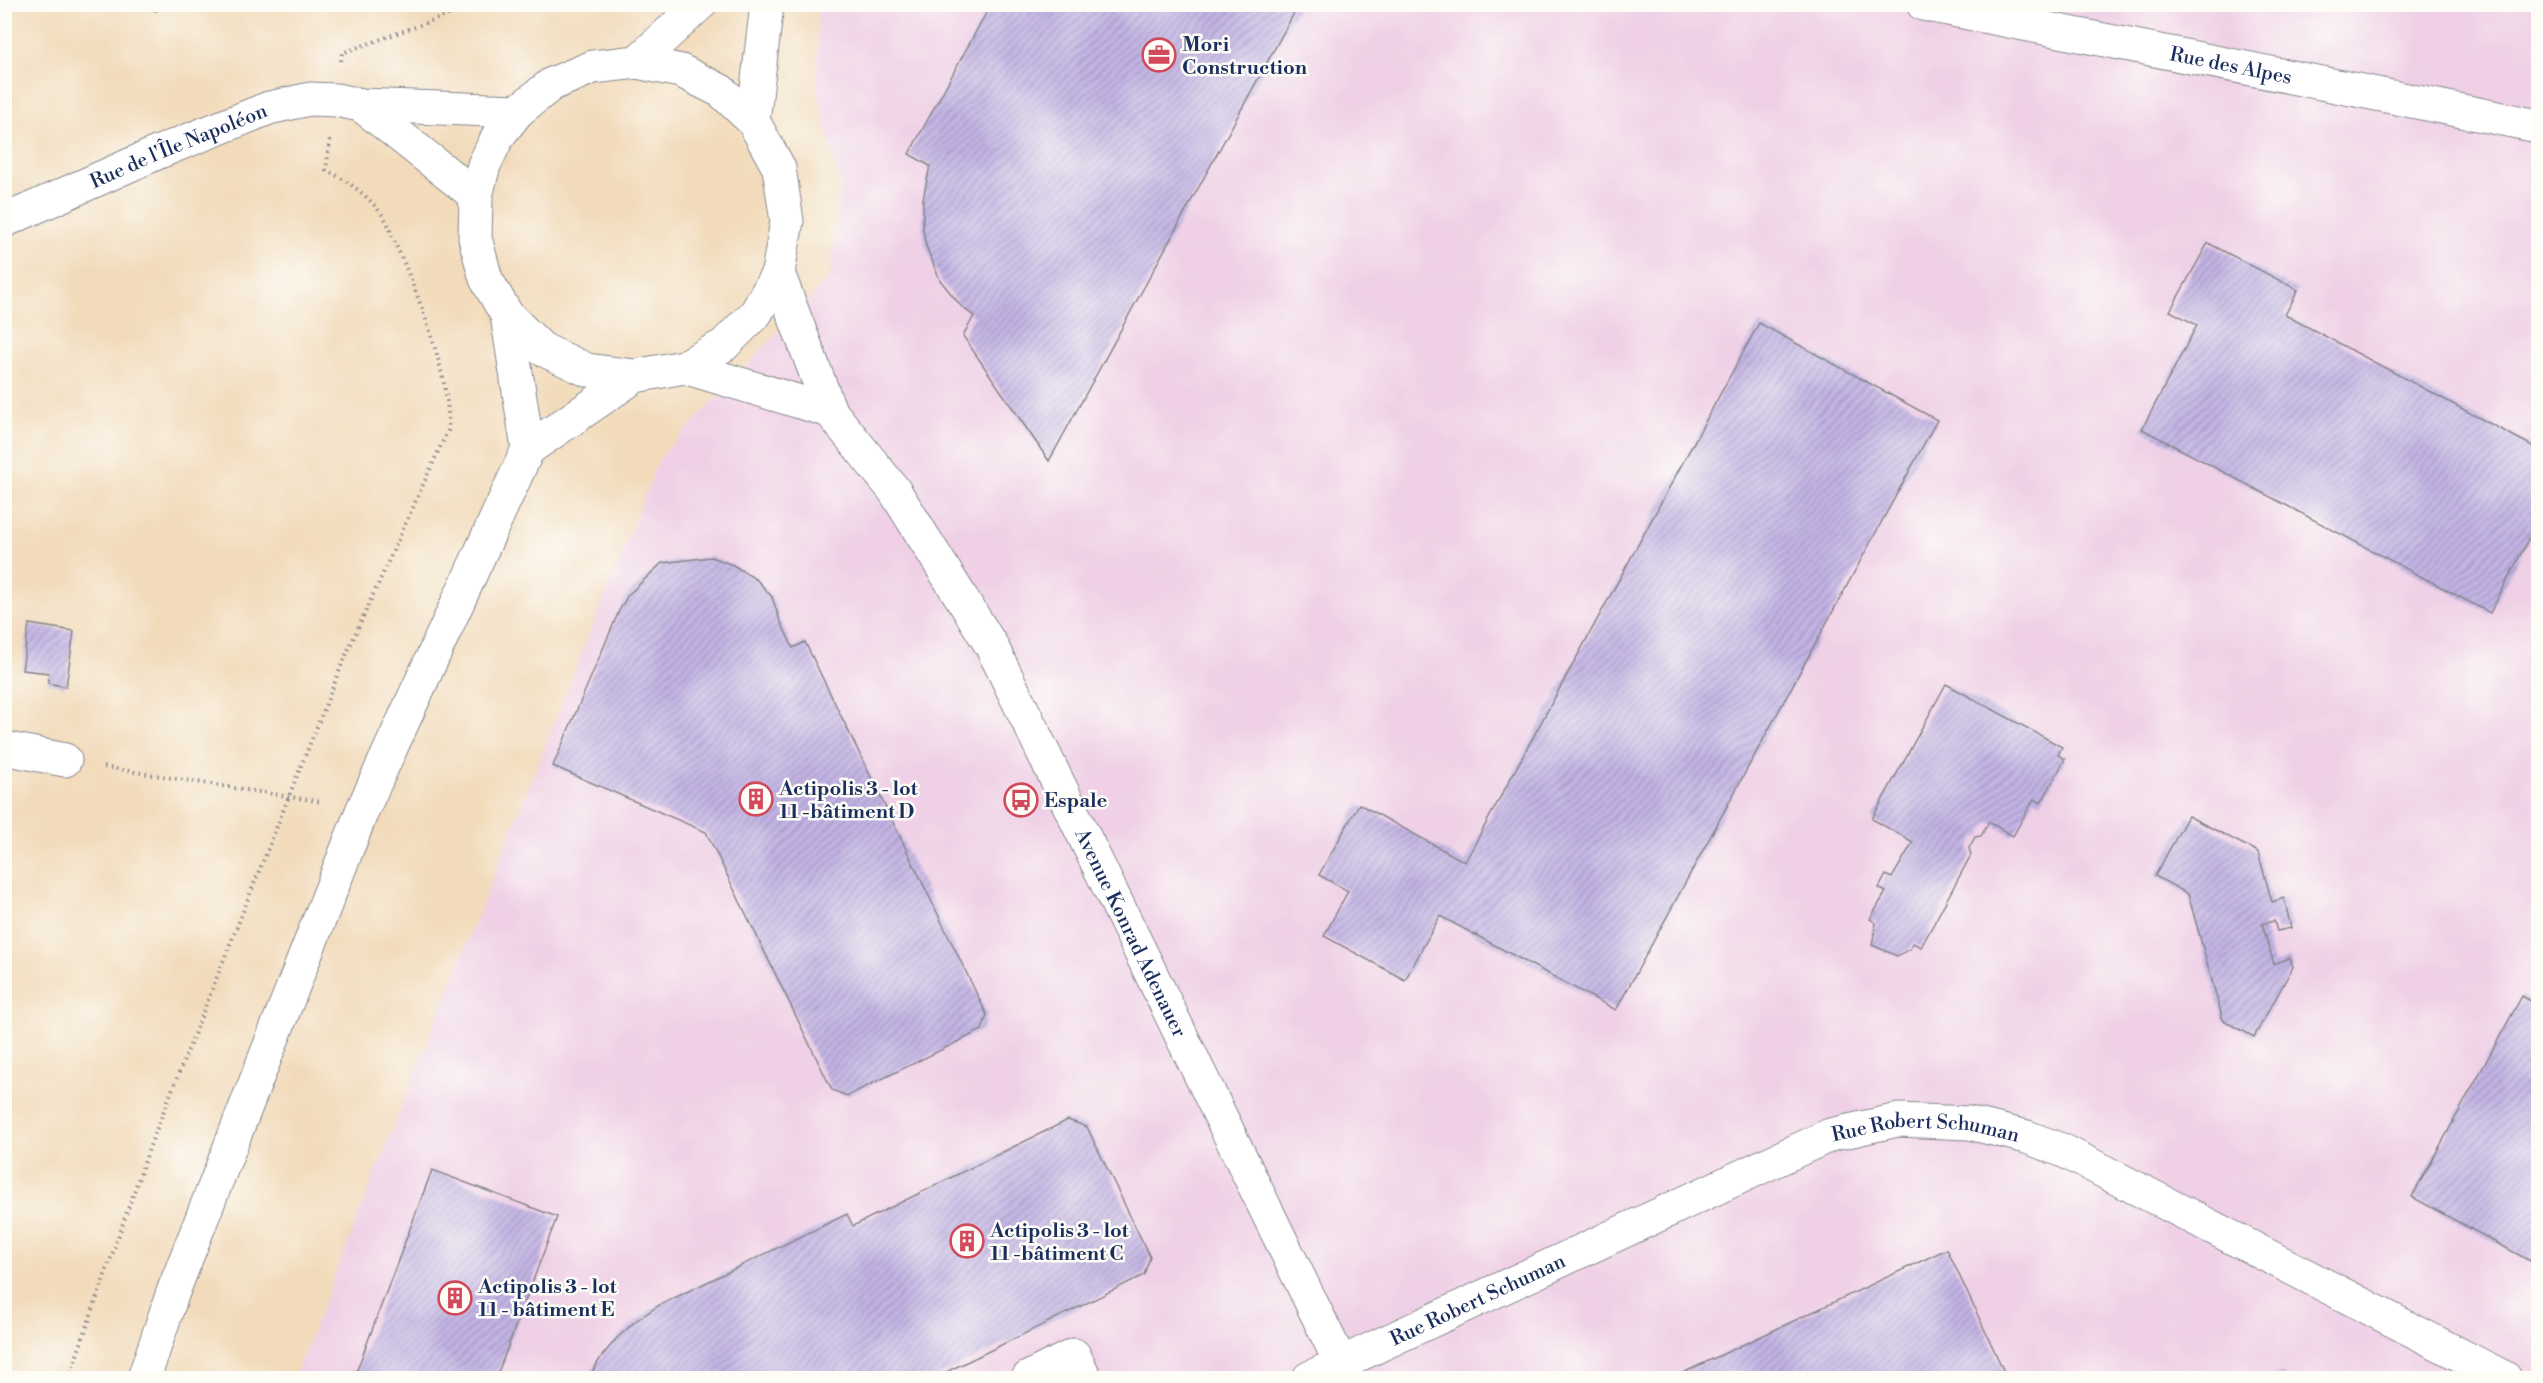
<svg xmlns="http://www.w3.org/2000/svg" width="2543" height="1383" font-family="'Libre Bodoni',serif">
	<style>
		.built { fill: #efd0e6 }
		.building { fill: url(#building-hatch) }
		.lines { fill: none; stroke-linecap: round; stroke-linejoin: round }
		.minor-casing { stroke: #86858c; stroke-width: 35 }
		.major-casing { stroke: #86858c; stroke-width: 35 }
		.path { stroke: #86858c; stroke-width: 4; stroke-dasharray: 1.5 4.5; stroke-linecap: butt }
		.minor { stroke: #fff; stroke-width: 33 }
		.major { stroke: #fff; stroke-width: 33 }
		.labels { text-anchor: middle; stroke-width: 5; stroke-linejoin: round; paint-order: stroke }
		.poi-label { font-size: 20px; font-weight: bold; fill: #1b2f5e; stroke: #fdfcf7; text-anchor: start }
		.street-label { font-size: 20px; fill: #1b2f5e; stroke: #fdfcf7 }
	</style>
	<defs>
		<pattern id="building-hatch" width="6" height="6" patternUnits="userSpaceOnUse" patternTransform="scale(1.5)"><rect width="6" height="6" fill="#c3b4e4"/><path d="M-1 1l2-2M0 6l6-6M5 7l2-2" fill="none" stroke="#9e93bc"/></pattern>
	</defs>
	<rect width="100%" height="100%" fill="#fdfcf7"/>
	<filter id="ink" filterUnits="userSpaceOnUse"><feTurbulence type="fractalNoise" baseFrequency=".0167" numOctaves="2"/><feDisplacementMap in="SourceGraphic" scale="12" xChannelSelector="R" yChannelSelector="G"/><feConvolveMatrix kernelMatrix="1 2 1 2 8 2 1 2 1" color-interpolation-filters="sRGB"/></filter>
	<filter id="wash" filterUnits="userSpaceOnUse"><feTurbulence type="fractalNoise" baseFrequency=".008" numOctaves="4" result="noise"/><feDisplacementMap in="SourceGraphic" scale="24" xChannelSelector="R" yChannelSelector="G"/><feGaussianBlur stdDeviation="1.35" result="paint"/><feColorMatrix in="noise" values="0 0 0 0 0 0 0 0 0 0 0 0 0 0 0 0 0 1.4 0 .05"/><feComposite in="paint" operator="in"/></filter>
	<g filter="url(#wash)">
		<rect width="100%" height="100%" fill="#f2dbbb"/>
		<!-- built -->
		<path class="built" d="M818 5H2538V1378H294L659 459 830 277 840 183 817 89Z"/>
		<g id="blocks">
			<!-- building -->
			<path class="building" d="M142 4H160L156 11Z
				M991 4H1299L1049 461 963 336 974 316 961 306 940 280 926 246 923 230V199L930 166 909 154Z
				M2208 243 2298 290 2285 315 2538 449V521L2490 613 2142 429 2197 325 2170 311Z
				M1759 323 1937 420 1616 1010 1440 916 1405 980 1324 936 1348 891 1319 875 1359 804 1465 862Z
				M711 557 733 565 757 580 772 597 779 618 793 648 805 642 987 1015 982 1030 847 1096 832 1090 706 832 553 766 619 611 628 595 662 563Z
				M29 624 74 631 66 687 48 683 49 673 22 670Z
				M1946 684 2062 747 2058 755 2065 759 2041 803 2034 799 2013 836 1989 822 1981 836 1975 837 1969 848 1971 855 1921 947 1913 943 1910 949 1897 956 1872 945 1876 923 1870 919 1886 892 1879 888 1886 875 1892 878 1913 842 1872 819Z
				M2188 816 2258 852 2272 902 2284 898 2291 928 2277 931 2274 921 2262 924 2274 964 2290 958 2293 967 2254 1037 2223 1020 2188 894 2155 876Z
				M2522 996 2538 1005V1245L2530 1261 2412 1197Z
				M1068 1120 1087 1127 1150 1257 1144 1275 934 1378H588L602 1356 617 1338 637 1320 658 1306 847 1214 853 1226Z
				M432 1170 557 1217 496 1378H354Z
				M1947 1249 2007 1378H1672Z
				M2283 1373 2286 1378H2271Z"/>
		</g>
	</g>
	<g filter="url(#ink)">
		<use href="#blocks" fill-opacity="0" stroke="#86858c" stroke-width="1.5"/>
		<g class="lines">
			<defs>
				<g id="minor">
					<path id="s1" d="M1923 4 2538 126"/>
					<path d="M361 105 476 196"/>
					<path id="s2" d="M4 221 159 152 269 108 310 99 336 100 361 105 518 111"/>
					<path id="s3" d="M778 273 830 411 894 490 991 645 1348 1378"/>
					<path d="M684 367 830 411"/>
					<path d="M4 748 65 760"/>
					<path d="M1028 1378 1074 1355 1085 1378"/>
					<path id="s4" d="M1309 1378 1830 1135 1898 1120 1969 1123 2027 1137 2064 1151 2505 1378"/>
				</g>
				<path id="major" d="M637 62 681 71 721 91 753 121 779 168 787 221 778 273 756 313 724 345 684 367 635 376 587 370 542 349 507 315 486 279 475 238 476 196 484 165 498 136 518 111 552 84 593 67 637 62 700 4
					M753 121 767 4
					M507 315 528 449
					M144 1378 173 1292 362 811 528 449 635 376"/>
			</defs>
			<!-- minor casing -->
			<use href="#minor" class="minor-casing"/>
			<!-- major casing -->
			<use href="#major" class="major-casing"/>
			<!-- path -->
			<path class="path" d="M341 61 342 53 479 4
				M104 767 322 802
				M69 1378 151 1143 289 796 345 657 448 430C452 380 417 291 396 245 392 236 389 224 383 216 368 195 348 181 326 170L330 140"/>
			<!-- minor -->
			<use href="#minor" class="minor"/>
			<!-- major -->
			<use href="#major" class="major"/>
		</g>
	</g>
	<!-- icons -->
	<defs>
		<symbol id="office-ring" viewBox="-11 -11 22 22"><circle r="9.5" fill="#fdfcf7" stroke="#d1495b" stroke-width="1.5"/><path d="M-6-3h4V-5.5h4V-3h4V5H-6ZM-1-4.5V-3h2v-1.5ZM-6 0V1H6V0Z" fill="#d1495b"/></symbol>
		<symbol id="building-ring" viewBox="-11 -11 22 22"><circle r="9.5" fill="#fdfcf7" stroke="#d1495b" stroke-width="1.5"/><path d="M-4-6H4V6H1V3H-1V6H-4ZM-2.5-4.3h1.7v1.8h-1.7ZM.8-4.3h1.7v1.8H.8ZM-2.5-1h1.7V.8h-1.7ZM.8-1h1.7V.8H.8Z" fill="#d1495b"/></symbol>
		<symbol id="bus-ring" viewBox="-11 -11 22 22"><circle r="9.5" fill="#fdfcf7" stroke="#d1495b" stroke-width="1.5"/><path d="M-5-6H5V4H4V6H2V4H-2V6H-4V4H-5ZM-3.5-4V0h7V-4ZM-3.5 1.2v1.5H-2V1.2ZM2 1.2v1.5H3.5V1.2Z" fill="#d1495b"/></symbol>
	</defs>
	<g fill-rule="evenodd">
		<use href="#office-ring" x="1140" y="36" width="38" height="38"/>
		<use href="#building-ring" x="737" y="780" width="38" height="38"/>
		<use href="#bus-ring" x="1002" y="781" width="38" height="38"/>
		<use href="#building-ring" x="948" y="1222" width="38" height="38"/>
		<use href="#building-ring" x="436" y="1279" width="38" height="38"/>
	</g>
	<g class="labels">
		<!-- poi labels -->
		<g class="poi-label">
			<text x="1182" y="51">Mori<tspan x="1182" dy="23">Construction</tspan></text>
			<text x="779" y="795">Actipolis 3 - lot<tspan x="779" dy="23">11 -bâtiment D</tspan></text>
			<text x="1044" y="807">Espale</text>
			<text x="990" y="1237">Actipolis 3 - lot<tspan x="990" dy="23">11 -bâtiment C</tspan></text>
			<text x="478" y="1293">Actipolis 3 - lot<tspan x="478" dy="23">11 - bâtiment E</tspan></text>
		</g>
		<!-- street labels -->
		<g class="street-label">
			<text dy="7" stroke="none"><textPath href="#s1" startOffset="314">Rue des Alpes</textPath></text>
			<text dy="7" stroke="none"><textPath href="#s2" startOffset="190">Rue de l'Île Napoléon</textPath></text>
			<text dy="7" stroke="none"><textPath href="#s3" startOffset="752">Avenue Konrad Adenauer</textPath></text>
			<text dy="7" stroke="none"><textPath href="#s4" startOffset="672">Rue Robert Schuman</textPath></text>
			<text dy="7" stroke="none"><textPath href="#s4" startOffset="186">Rue Robert Schuman</textPath></text>
		</g>
	</g>
	<!-- margin -->
	<rect width="2543" height="1383" fill="none" stroke="#fdfcf7" stroke-width="24"/>
</svg>
